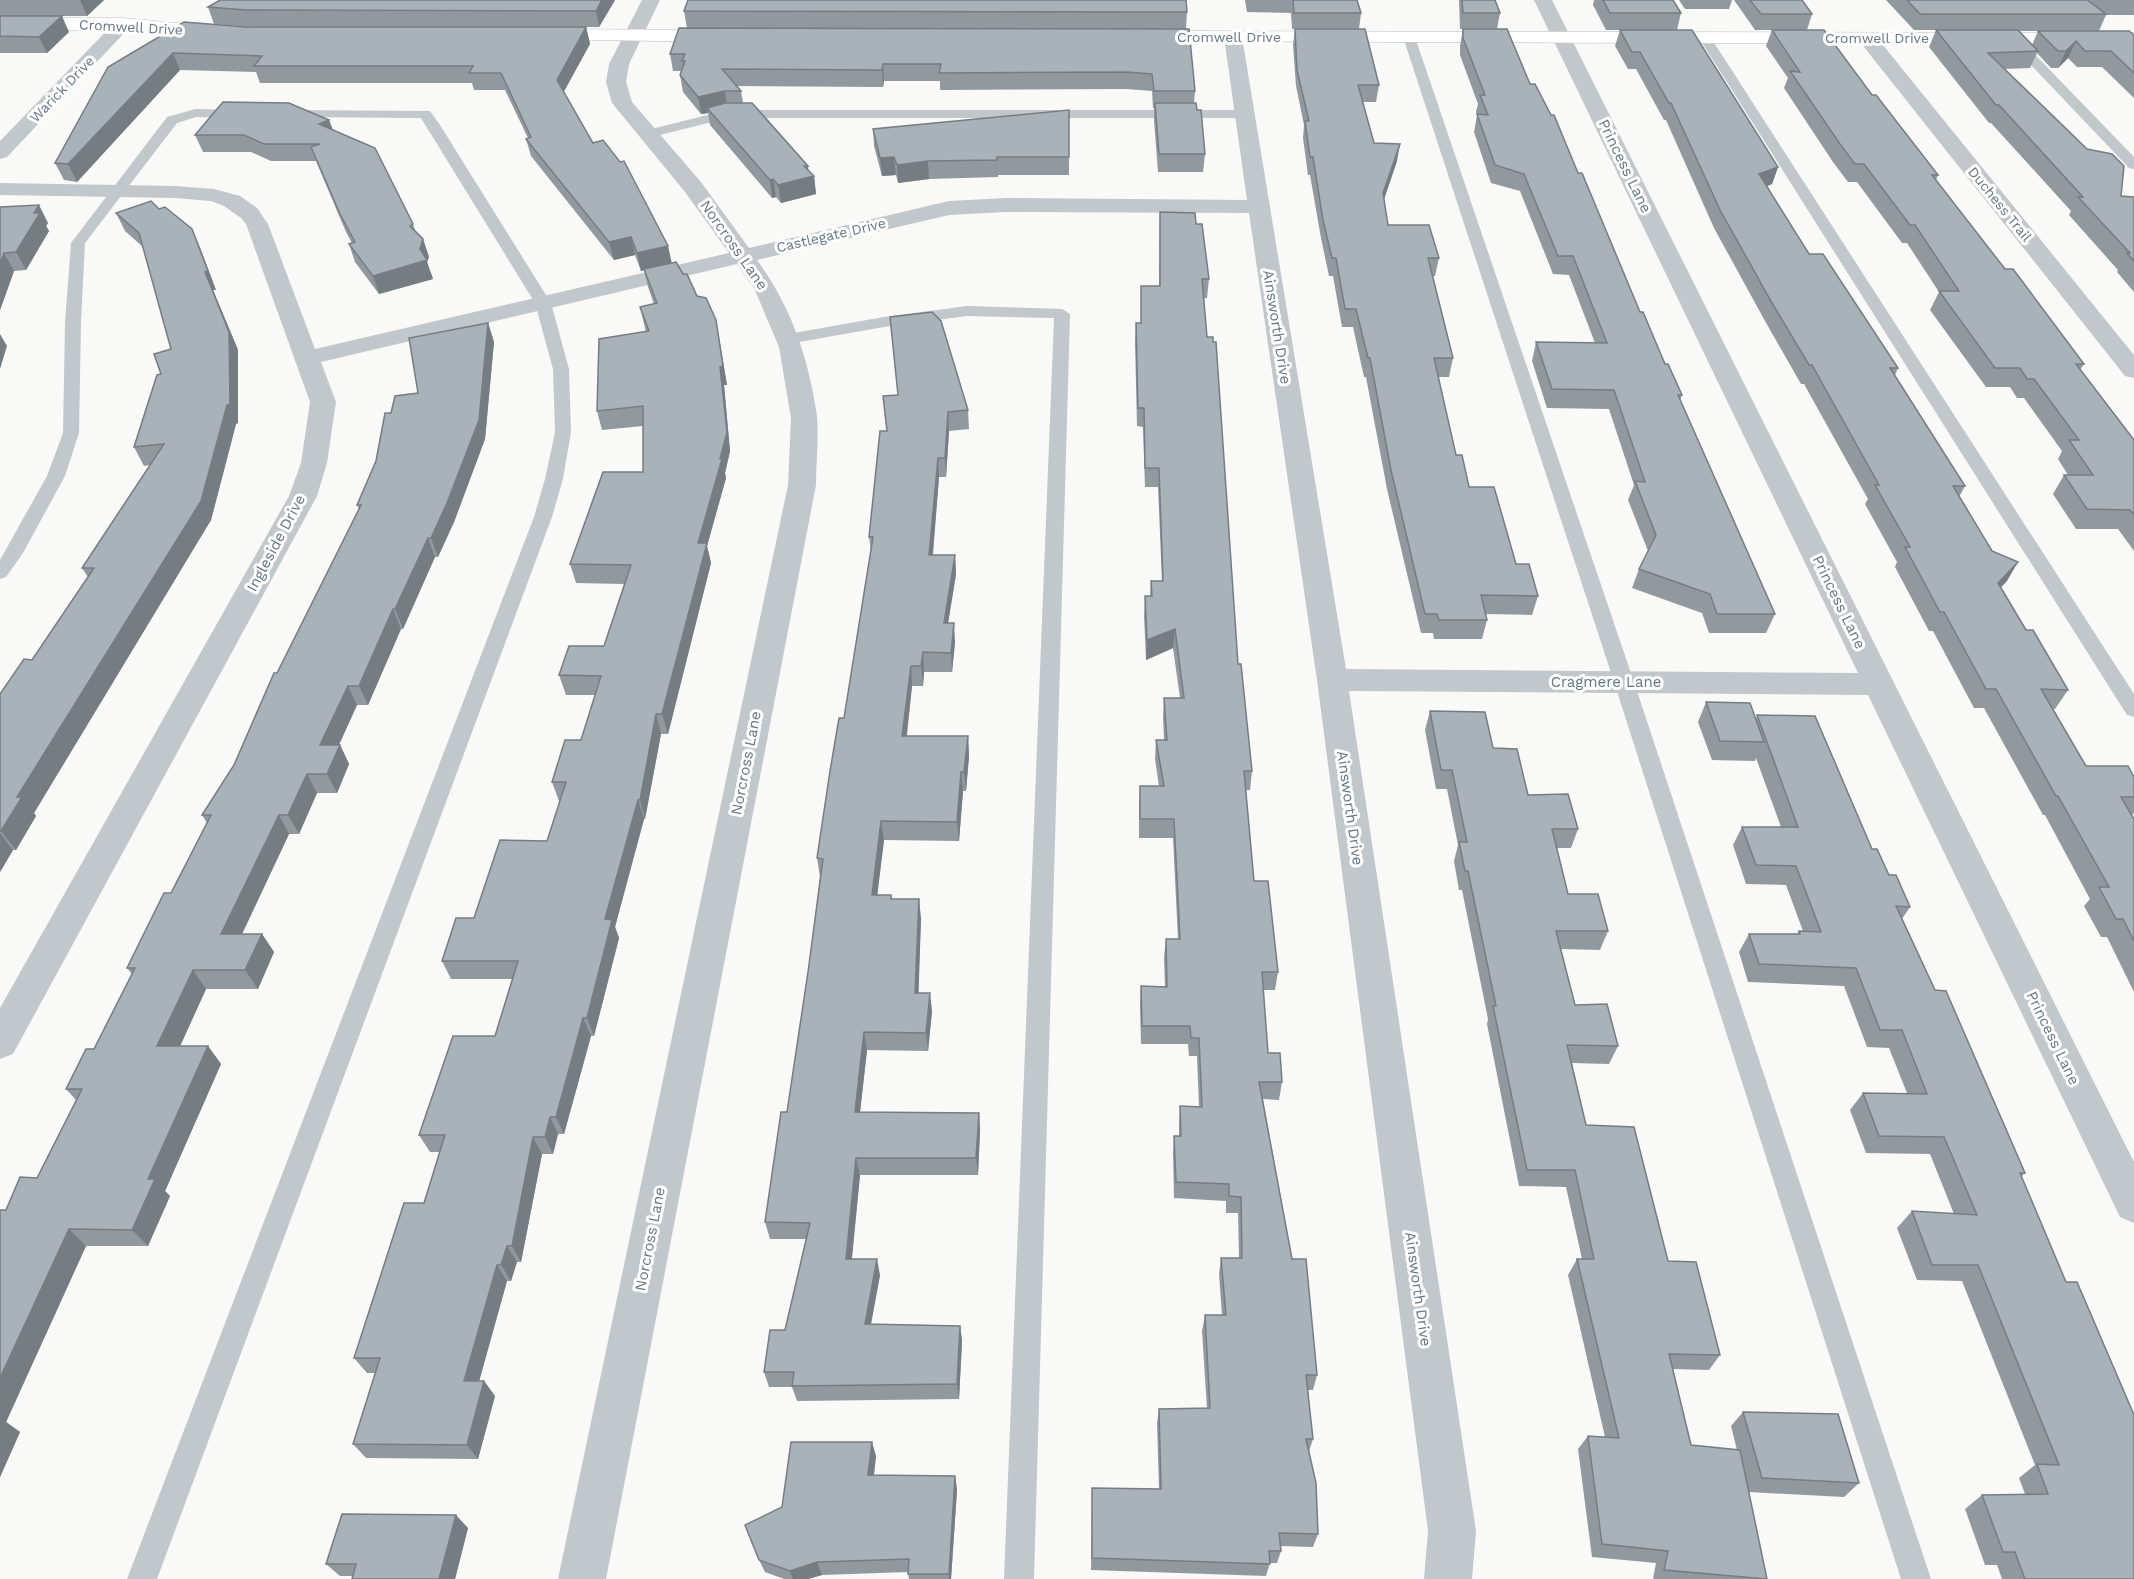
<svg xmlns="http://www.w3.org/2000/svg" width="2134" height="1579" font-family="'Work Sans',sans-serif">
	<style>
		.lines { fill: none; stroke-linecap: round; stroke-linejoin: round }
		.secondary-casing { stroke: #b4bbc0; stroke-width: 1 }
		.lane { fill: #c2c7cb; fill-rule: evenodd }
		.street { fill: #c2c7cb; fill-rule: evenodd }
		.secondary { fill: #fff; fill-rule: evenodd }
		.wall { fill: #91999f; fill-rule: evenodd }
		.shaded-wall { fill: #767d82 }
		.building { fill: #a9b2b9; stroke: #767d82; stroke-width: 1.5 }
		.labels { text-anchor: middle; stroke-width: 6; stroke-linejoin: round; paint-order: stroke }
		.far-street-label { font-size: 14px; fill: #637583; stroke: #fff }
		.street-label { font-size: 15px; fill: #637583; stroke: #fff }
	</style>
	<rect width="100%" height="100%" fill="#f9f9f7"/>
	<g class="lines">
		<defs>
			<path id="secondary" d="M0 18H123L220 27 227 29 229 33 227 37 220 39 123 30H0Z
				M544 29 721 30 728 32 730 36 728 40 721 42 537 39 535 35 537 31Z
				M1144 31 2134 33V45L1137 41 1135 37 1137 33Z"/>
		</defs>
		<!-- secondary casing -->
		<use href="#secondary" class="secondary-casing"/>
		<!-- lane -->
		<path class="lane" d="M1409 33 1415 37 1634 682 1931 1579H1901L1614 682 1403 37Z
			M1705 34 1711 38 2134 694V717L2127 715 1699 38Z
			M2015 37 2019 38 2134 157V169L2129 168 2011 44 2009 41Z
			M195 109 240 110 246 114 240 118 196 117 177 123 85 243 81 322 79 433 65 476 23 553 6 577 0 579V560L47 476 63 433 65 322 71 243 167 117Z
			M289 110 430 111 440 125 551 303 569 369 571 432 563 479 552 517 157 1579H127L534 517 545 479 555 432 553 369 535 303 421 118 284 117 283 114 284 111Z
			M728 110H1245L1251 114 1245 118H728L648 138 641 134 643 131Z
			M967 306 1062 309 1070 314 1034 1579H1004L1054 318 967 316 884 327 788 344 780 339 788 334 884 317Z"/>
		<!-- street -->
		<path class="street" d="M642 0H660L629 64 626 82 632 102 701 182 749 248 949 201 1006 198 1247 200 1224 37 1226 33H1240L1242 37 1346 669 1858 673 1534 0H1552L2134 1162V1223L2120 1217 1868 695 1349 691 1476 1531 1472 1579H1424L1428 1531 1317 680 1249 213 1006 212 949 215 757 260C791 306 809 359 817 416 819 438 816 463 816 485L606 1579H558L788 485 791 418 779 347 754 288 737 264 321 362 336 402 327 463 317 496 13 1054 0 1059V1008L289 496 301 463 310 402 246 224 241 218 224 206 211 201 175 198 0 195V183L175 186 214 189 240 196 257 208 268 224 315 349 729 253 685 192 612 103 606 82 609 64Z
			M123 18 129 20 132 24 129 28 7 157 0 159V141L117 20Z
			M1867 32 1874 34 2134 355V378L2125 376 1860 42 1858 38 1860 34Z"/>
		<!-- secondary -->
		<use href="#secondary" class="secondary"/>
	</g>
	<!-- wall -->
	<path class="wall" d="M0 0H104L87 16H0Z
		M220 0H615L599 27H252L214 24 208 7Z
		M1245 0H1357L1361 13 1359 29 1379 85 1376 102H1363L1374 143 1397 161 1384 199 1388 225 1439 258 1435 276H1433L1453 358 1449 377H1438L1456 455 1469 487 1516 564 1538 596 1532 615 1486 614 1487 620 1482 639H1434L1433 633H1421L1387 489 1366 377H1364L1353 327H1342L1333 276H1329L1321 238 1310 175H1308L1303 138 1304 125 1296 86 1293 45 1295 29H1292L1291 13 1247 12Z
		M1459 0H1495L1500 13 1497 29 1530 84 1578 173 1640 312 1665 364 1682 395 1680 401 1775 614 1766 633H1709L1702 613 1632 588 1639 569 1648 551 1628 500 1634 485 1609 409 1547 408 1532 361 1536 342 1595 343 1569 275 1553 274 1520 191 1491 183 1474 132 1477 115 1476 112 1478 104 1460 55V46L1463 29H1460Z
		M1594 0H1673L1681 13 1677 30 1778 167 1772 184 1767 186 1809 254 1898 368 1895 375 1965 486 1959 497 2007 581 2001 587 2026 630 2068 690 2055 709H2053L2086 766 2134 777V813L2132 815 2134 819V992L2107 937H2101L2084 906 2090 899 2045 815H2043L1984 708H1974L1933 631H1929L1895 567 1897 562 1865 504 1868 499 1804 384H1801L1765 321 1714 228 1666 120H1664L1636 69H1628L1615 46 1620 30H1606L1593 5Z
		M1679 0H1732L1729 9H1685Z
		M1734 0H1802L1812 14 1807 30 1872 95 1938 175 1936 180 2005 269 2084 364 2080 370 2134 440V551L2118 529H2076L2053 494 2064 475H2068L2058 459 2062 451 2024 398H2017L2010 387H1986L1930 310 1939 292 1907 243H1902L1857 182H1848L1833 162 1784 88 1788 78 1766 46 1772 30H1755Z
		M1886 0H2134V15H2106L2099 31 2134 35V98L2102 67H2077L2068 58 2058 68H2051L2037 53 2030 68 2005 69 2121 196 2134 197V292L2117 272 2118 270 2069 215 2071 211 1991 123H1989L1929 47 1936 30H1914ZM2018 31H2038L2032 45Z
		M684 11 1187 12 1186 29 1195 91 1194 103 1205 154 1203 172H1158L1154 120V108H1153L1152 91 1126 89 940 90V81H884L883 87 737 86 741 91 743 103 814 176 816 194 781 203 776 197 772 198 710 125 708 113 701 114 683 92 680 75 682 71H673L670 54 687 28Z
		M0 16 69 32 47 53H0Z
		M246 27H586L590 44 563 92 593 143 671 263 683 274 697 296 716 320 727 385H724L730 451 725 473 726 478 707 546 711 563 668 734H661L645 819H644L615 927 619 938 594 1036H591L564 1134H558L553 1154H542L521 1262H517L511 1281H507L479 1381H484L495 1396 478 1459 366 1458 353 1444 376 1373H367L354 1358 424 1203 440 1152H430L419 1135 495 1036 513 979H451L442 961 474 918 547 841 560 801H559L552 782 581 740 595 695H566L559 675 604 646 624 584 576 583 570 564 643 472V426L602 430 597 411 646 332 640 307 654 304 648 287 644 270 641 271 635 255 614 260 531 156 526 139 528 138 505 90H474L472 83H260L256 72 180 70 77 182 64 180 55 163 108 67Z
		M1069 110V175H998V177L929 179 898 183 896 175 882 176 874 146 873 129Z
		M333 130 413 224 415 230 423 239 429 257 427 262 433 279 379 294 355 262 349 244 352 243 346 232 316 161H271L251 152H203L195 135Z
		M0 207 48 223 46 226 49 231 26 270 14 271 0 310Z
		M159 209 192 229 200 248 216 290H213L238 350V423L236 424 211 520 34 813 36 816 16 850H13L0 872V694L32 660 88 577 82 568 150 465 144 466 134 447 171 349 143 247 125 231 116 213Z
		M1160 212 1196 224 1209 279 1207 298H1204L1207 337 1238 664 1252 771 1250 790H1246L1254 881 1278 972 1275 990H1263L1268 1053 1282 1082 1279 1100 1263 1099 1292 1259 1317 1375 1313 1390H1308L1313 1439 1309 1451 1318 1534 1313 1547 1280 1546 1281 1551 1277 1563H1270L1266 1576 1091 1570 1092 1502 1159 1489 1157 1423 1159 1409 1207 1408 1202 1331 1205 1315H1222L1219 1274 1221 1258H1239L1238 1213H1226V1201L1174 1198 1173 1153 1174 1136H1179V1124L1180 1106 1199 1107 1197 1056H1189L1188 1044H1141L1140 1004 1141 986 1165 987 1164 957 1166 939H1178L1173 838H1139V805L1140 786H1159L1155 759 1156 740H1164L1163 717 1164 698H1180L1173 648 1146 660 1144 616 1145 596H1150L1151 581H1162L1158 487H1145L1143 427 1137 426 1135 342 1136 323H1141V286H1159Z
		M488 323 494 342 485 439 454 522 438 557H435L403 629H401L368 705H357L339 745H340L349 764 337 793H317L299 834H289L242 934H262L274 952 258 989H206L180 1046H208L221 1064 165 1191 170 1196 148 1246H86L6 1422 20 1432 0 1477 6 1210 37 1178 76 1100 66 1089 94 1049 132 974 127 968 171 893 207 823 202 815 234 765 277 673 359 509 357 505 376 461 391 413 418 393Z
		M883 396 968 410 969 429 949 431 946 477H939L933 555H955L956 574 948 623 955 642 952 672H924L923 686H912L907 736H968L969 756 966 791H963L959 841 884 840 877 895H891L892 899 921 918 918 993 932 1011 928 1051 867 1050 860 1112 979 1113 980 1130 978 1175H860L852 1259 880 1275 871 1324 960 1326 962 1341 959 1399 797 1401 792 1387H769L764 1372 785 1330 806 1239H770L765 1222 787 1112 808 972 820 877 817 858 844 718 871 550 869 537 887 431Z
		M1706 702 1756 719 1757 715 1872 849 1910 907 1902 919 1935 990 2025 1173 2021 1177 2134 1579H2002L1997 1565H1985L1965 1509 1982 1495 2025 1494 2019 1478 2035 1465 1962 1281 1917 1280 1897 1228 1912 1211 1954 1214 1930 1154 1866 1153 1850 1110 1863 1093H1907L1889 1048 1867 1047 1844 986 1748 982 1739 952 1749 934H1797L1799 931H1803L1786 885 1746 884 1733 845 1742 827H1781L1756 758 1755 761 1712 760 1698 722Z
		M1430 711 1493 748 1528 795 1578 829 1571 848H1557L1568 894 1608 931 1600 950 1561 949 1575 1005 1618 1046 1609 1064 1572 1063 1586 1125 1668 1261 1720 1355 1709 1370 1673 1369 1691 1445 1737 1450 1731 1426 1743 1412 1859 1483 1844 1497 1749 1492 1767 1579H1653L1656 1563 1592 1557 1578 1449 1588 1436 1605 1437 1568 1275 1577 1259H1582L1566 1187 1519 1186 1487 1024 1488 1019 1462 890H1459L1454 861 1458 845 1447 789H1436L1425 730Z
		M876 1456 874 1475 955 1476 957 1490 951 1579H909L908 1572 822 1575 808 1579H784L765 1572 759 1560 782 1507Z
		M468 1528 455 1579H352L353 1576H340L326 1564Z"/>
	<!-- shaded-wall -->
	<path class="shaded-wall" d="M80 0H104L87 16Z
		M602 0H615L599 27 596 11Z
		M62 16 69 32 47 53 39 37Z
		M586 27 590 44 561 97 557 80Z
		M2076 41 2068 58 2058 68 2066 51Z
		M173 53 180 70 77 182 68 164Z
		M883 64 884 81 883 87 882 70Z
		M725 91 727 108H707L708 113 701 114 698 97Z
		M329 120 336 137 319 124Z
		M1400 144 1397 161 1380 211 1383 193Z
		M894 157 896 175 882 176 880 158Z
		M928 161 929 179 898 183 897 165Z
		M804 166H808L809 177 814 176 816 194 781 203 778 185Z
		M1778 167 1772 184 1753 191 1759 174Z
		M773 179 776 197 772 198 770 180Z
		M39 205 48 223 46 226 49 231 26 270 16 252 34 213Z
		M192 229 200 248 216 290H213L238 350V423L236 424 211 520 34 813 36 816 16 850 1 831 17 797 201 501 205 272Z
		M631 237 635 255 614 260 609 242Z
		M423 239 429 257 427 262 433 279 379 294 373 276 420 249Z
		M668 246 672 264 641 271 637 253Z
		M4 253 14 271 0 310V264Z
		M716 320 727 385H724L730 451 725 473 726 478 707 546 711 563 668 734 662 714 698 543Z
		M488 323 494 342 485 439 454 522 438 557 431 538Z
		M0 334 7 346 0 369Z
		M948 412 949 431 946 477 945 458Z
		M938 458 939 477 931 574 929 555Z
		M428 538 435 557 403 629 395 609Z
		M955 555 956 574 945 642 944 623Z
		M2018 562 2007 581 1987 602 1998 583Z
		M393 609 401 629 368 705 359 686Z
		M954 623 955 642 952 672 951 653Z
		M1175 629 1173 648 1146 660 1147 640Z
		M923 652 924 672 923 686 921 666Z
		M911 666 912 686 904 755 902 736Z
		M348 686 357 705 330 764 320 745Z
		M656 714 661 734 645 819 640 800Z
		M968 736 969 756 966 791 964 772Z
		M340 745 349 764 337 793 327 774Z
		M961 772 963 791 959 841 957 822Z
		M307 774 317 793 299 834 288 815Z
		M638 800 644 819 615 927 619 938 594 1036 587 1018 605 919Z
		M279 815 289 834 233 953 221 934Z
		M881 821 884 840 875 914 872 895Z
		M0 833 13 850 0 872Z
		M919 899 921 918 918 1011 915 993Z
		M262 934 274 952 258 989 245 970Z
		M193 970 206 989 172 1064 157 1046Z
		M930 993 932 1011 928 1051 926 1033Z
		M583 1018 591 1036 564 1134 556 1117Z
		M864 1032 867 1050 858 1130 855 1112Z
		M208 1046 221 1064 165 1191 170 1196 148 1246 132 1230 148 1179Z
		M979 1113 980 1130 978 1175 976 1158Z
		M550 1117 558 1134 553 1154 545 1137Z
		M533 1137 542 1154 521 1262 512 1246Z
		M856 1158 860 1175 850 1275 846 1259Z
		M69 1229 86 1246 6 1422 20 1432 0 1477V1378Z
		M507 1246 517 1262 511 1281 501 1265Z
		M877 1259 880 1275 868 1340 865 1324Z
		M497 1265 507 1281 475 1396 464 1381Z
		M960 1326 962 1341 959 1399 957 1384Z
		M484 1381 495 1396 478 1459 467 1445Z
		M872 1442 876 1456 872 1489 868 1475Z
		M955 1476 957 1490 951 1579H949V1574Z
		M456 1515 468 1528 455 1579H439Z
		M817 1562 822 1575 808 1579H793L790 1571Z"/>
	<!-- building -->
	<path class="building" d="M220 0H602L596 11 246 10 208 7Z
		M688 0H1186L1187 12 684 11Z
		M1293 0H1357L1361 13H1294Z
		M1462 0H1495L1500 13H1463Z
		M1603 0H1673L1681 13H1610Z
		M1750 0H1802L1812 14H1761Z
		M1907 0H2087L2106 14H1920Z
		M0 16H62L39 37 0 36Z
		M184 22 246 27H586L557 80 593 143 603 140 620 162 624 161 668 246 637 253 631 237 609 242 526 139 531 137 501 73H469L473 66H254L262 56 173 53 68 164 55 163 108 67Z
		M679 28 1189 29 1195 91H1154L1152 74 1126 72 939 73 941 64H883L882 70 722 69 741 91H725L698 97 680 75 685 61H682L685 54H670Z
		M1295 29H1365L1379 85H1358L1374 143 1400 144 1383 193 1388 225H1429L1439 258H1428L1453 358H1434L1456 455H1462L1469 487H1494L1516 564H1529L1538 596 1481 595 1487 620H1439L1437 614H1425L1391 470 1370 358H1368L1356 309H1345L1336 258H1332L1323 220 1313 157H1310L1305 121H1309L1297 70Z
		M1463 29H1507L1530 84H1535L1551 115H1554L1578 173H1582L1640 312H1643L1665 364H1668L1682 395H1678L1775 614H1717L1710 594 1639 569 1656 535 1635 481 1645 482 1614 390 1552 389 1536 342 1607 343 1573 256H1558L1524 174 1495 165 1477 114 1488 115 1480 95H1485L1463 38Z
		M1620 30H1692L1778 167 1759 174 1809 254H1823L1898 368H1890L1965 486H1953L1992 551 2018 562 1998 583 2026 630H2033L2068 690 2041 689 2086 766H2128L2134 777V797H2121L2134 819V941L2123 919H2116L2099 887H2109L2058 796H2056L1996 689H1986L1944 612H1940L1905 547H1910L1875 485H1879L1812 365H1809L1772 303 1720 210 1671 103H1669L1640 52H1632Z
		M1772 30H1824L1872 95H1876L1938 175H1932L2005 269H2013L2084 364H2076L2134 440V515L2130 510 2087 509 2064 475H2093L2069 440H2079L2034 379H2027L2020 368H1995L1939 291H1959L1915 225H1910L1864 164H1855L1840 144 1790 71 1800 72Z
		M1936 30H2018L2038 51 1988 53 2087 149 2112 154 2124 166 2121 196 2134 197V261L2127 253H2130L2078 197H2083L1999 105H1996Z
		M2038 31H2129L2134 35V73L2111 51H2085L2076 41 2066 51H2058Z
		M223 102 289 103 329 120 319 124 375 148 413 224 410 226 423 239 420 249 427 260 373 276 349 244 355 242 340 214 311 147 320 144H264L244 135H195Z
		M725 103H752L808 166H804L814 176 778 185 773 179 770 180 707 108Z
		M1155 103H1196L1197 110H1201L1205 154H1159Z
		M1069 110V157H997V160L928 161 897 165 894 157 880 158 873 129Z
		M151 201 159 209 165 207 192 229 208 271 205 272 229 332 230 405H227L201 501 17 797H22L1 831H0V694L24 659 32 660 94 568H82L164 444 134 447 157 375 161 374 154 354 171 349 139 233 116 213Z
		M39 205 34 213H40L16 252 4 253 0 264V207Z
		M1160 212 1195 213 1196 224H1202L1209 279H1202L1207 337H1213V342H1216L1238 664H1241L1252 771H1244L1254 881H1268L1278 972H1262L1268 1053H1280L1282 1082H1259L1292 1259H1306L1317 1375H1306L1313 1439H1306L1316 1483 1318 1534 1279 1533 1281 1551H1269L1270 1564 1092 1558V1488L1161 1489 1159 1409 1210 1408 1205 1315H1226L1221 1258H1242L1241 1197 1229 1196V1184L1176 1182 1174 1136H1181L1180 1106 1202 1107 1199 1038H1191L1190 1026H1142L1141 986 1167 987 1166 939H1180L1174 819H1140V786H1164L1156 740H1167L1164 698H1184L1175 629 1147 640 1145 596H1152L1151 581H1163L1159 468H1145L1144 408H1138L1136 323H1141V286H1160Z
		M676 262 683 274H687L697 296 706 298 716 320 723 366 720 367 727 432 720 459H722L698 543H707L662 714H656L640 800H638L605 919 612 920 587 1018H583L556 1117H550L545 1137H533L512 1246H507L501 1265H497L464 1381H484L467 1445 353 1444 380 1358H354L404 1203H424L445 1135H419L453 1036H495L518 961H442L456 918H474L500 840 547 841 566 782H552L565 740H581L601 676 559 675 569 646H604L631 565 570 564 603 472H643V406L597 411 599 339 649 331 640 307 657 303 644 269Z
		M932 312 941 321 968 410 948 412 945 458H938L929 555H955L944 623H954L951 653 923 652 921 666H911L902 736H968L964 772H961L957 822 881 821 872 895H891V899H919L915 993H930L926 1033 864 1032 855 1112 979 1113 976 1158H856L846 1259H877L865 1324 960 1326 957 1384 792 1386 794 1372H764L770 1330H785L810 1223 765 1222 781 1112H787L808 972 823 859 817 858 830 771 839 718H844L873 537H869L880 431H887L883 396 898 395 890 317Z
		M488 323 479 420 447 503 431 538H428L395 609H393L359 686H348L320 745H340L327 774H307L288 815H279L221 934H262L245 970H193L157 1046H208L148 1179H155L132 1230 69 1229 0 1378V1210H6L20 1177 37 1178 82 1089H66L86 1049H94L135 968H127L164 893H171L211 815H202L234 765 274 673H277L361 505H357L376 461 385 413H391L395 396 418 393 409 338Z
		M1706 702 1750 703 1764 742 1720 741Z
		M1430 711 1485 712 1493 748 1517 749 1528 795 1568 794 1578 829H1552L1568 894H1598L1608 931H1556L1575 1005 1607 1004 1618 1046 1567 1045 1586 1125 1634 1127 1668 1261 1696 1262 1720 1355 1669 1354 1691 1445 1740 1450 1767 1579 1664 1570 1668 1551 1602 1544 1588 1436 1619 1438 1577 1259H1594L1575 1170H1527L1493 1006H1496L1468 871H1465L1459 842H1467L1452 770H1441Z
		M1757 715 1815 716 1872 849H1877L1889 875H1896L1910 907 1896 906 1935 990 1946 991 2025 1173H2020L2066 1282H2077L2134 1415V1579H2025L2015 1552H2003L1982 1495 2048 1494 2037 1464 2059 1465 1978 1265H1932L1912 1211 1977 1215 1944 1137 1879 1136 1863 1093 1927 1094 1902 1030H1880L1856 968 1759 964 1749 934H1800L1799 931 1821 932 1796 866 1756 865 1742 827H1798Z
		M1743 1412 1838 1414 1859 1483 1762 1478Z
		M791 1442H872L868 1475 955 1476 949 1574H908L909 1559 817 1562 790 1571 759 1560 745 1525 782 1507Z
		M342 1514 456 1515 439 1579H352L356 1564H326Z"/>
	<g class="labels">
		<!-- far-street labels -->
		<g class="far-street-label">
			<text transform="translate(131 27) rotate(3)" y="5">Cromwell Drive</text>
			<text x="1229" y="42">Cromwell Drive</text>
			<text x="1877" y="43">Cromwell Drive</text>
			<text transform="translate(62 89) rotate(-46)" y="5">Warick Drive</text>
			<text transform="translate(2000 204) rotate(51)" y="5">Duchess Trail</text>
			<text transform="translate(831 235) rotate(-13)" y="5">Castlegate Drive</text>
		</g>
		<!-- street labels -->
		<g class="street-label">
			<text transform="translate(1625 166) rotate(64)" y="5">Princess Lane</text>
			<text transform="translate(734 245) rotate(55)" y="5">Norcross Lane</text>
			<text transform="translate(1277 327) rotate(81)" y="5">Ainsworth Drive</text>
			<text transform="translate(276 543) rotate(-62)" y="5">Ingleside Drive</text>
			<text transform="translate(1839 602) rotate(64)" y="5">Princess Lane</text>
			<text x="1606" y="687">Cragmere Lane</text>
			<text transform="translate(746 763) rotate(-79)" y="5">Norcross Lane</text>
			<text transform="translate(1350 808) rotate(82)" y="5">Ainsworth Drive</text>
			<text transform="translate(2053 1038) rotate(64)" y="5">Princess Lane</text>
			<text transform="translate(650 1239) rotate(-79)" y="5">Norcross Lane</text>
			<text transform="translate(1418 1289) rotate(82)" y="5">Ainsworth Drive</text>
		</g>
	</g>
</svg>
